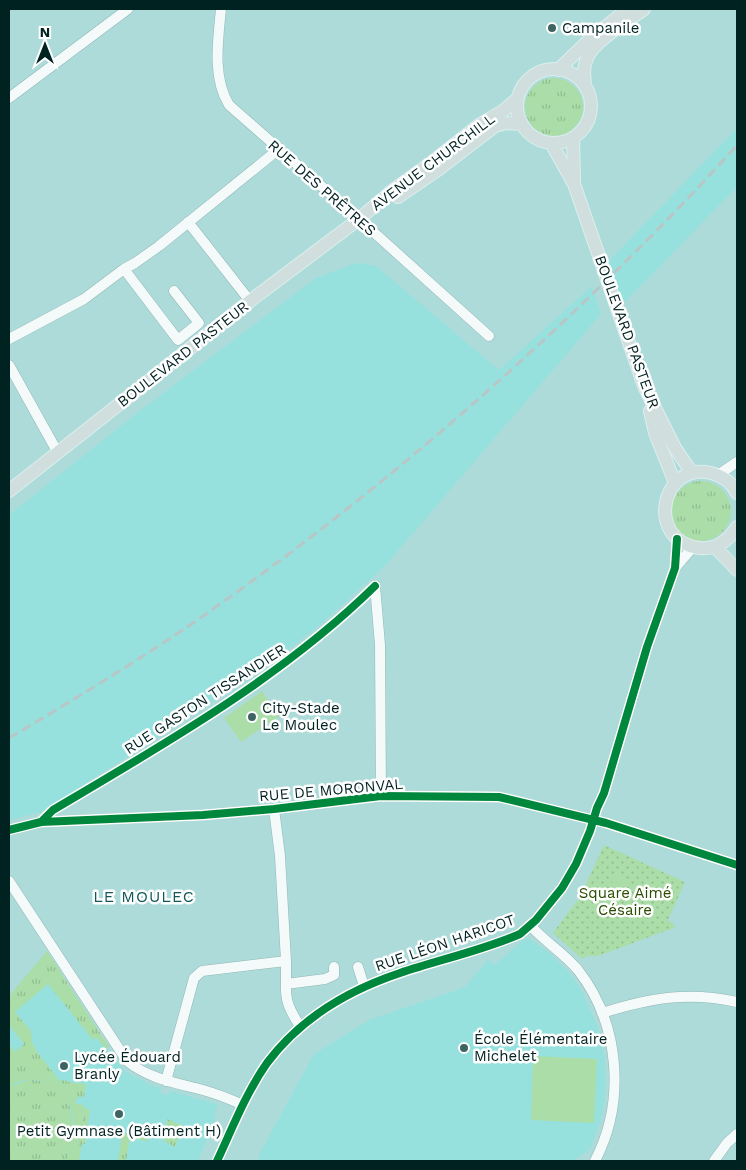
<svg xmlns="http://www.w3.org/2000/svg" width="746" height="1170" font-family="'Work Sans',sans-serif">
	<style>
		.built { fill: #96e1de }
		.grass { fill: url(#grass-tufts) }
		.park { fill: url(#park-dots) }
		.pitch { fill: #abdda8 }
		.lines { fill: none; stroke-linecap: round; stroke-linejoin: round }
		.minor-casing { stroke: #91b7b5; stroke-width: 11 }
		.major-casing { stroke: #daefee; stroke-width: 14 }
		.minor { stroke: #f3faf9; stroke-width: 10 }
		.major { stroke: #d1dede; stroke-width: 12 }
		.rail { stroke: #b8c6c6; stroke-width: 3; stroke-dasharray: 10 5; stroke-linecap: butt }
		.cycleway-casing { stroke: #fefefe; stroke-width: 11 }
		.cycleway { stroke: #00873e; stroke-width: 8 }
		.poi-dot { fill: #3d6362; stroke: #fefefe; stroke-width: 2 }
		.labels { text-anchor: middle; stroke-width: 5; stroke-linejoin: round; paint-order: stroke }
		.poi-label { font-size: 15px; fill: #002221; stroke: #fefefe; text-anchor: start }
		.street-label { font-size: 15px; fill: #002221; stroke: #fefefe }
		.park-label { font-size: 15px; fill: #2b4d01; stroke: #fefefe }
		.neighbourhood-label { font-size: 16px; letter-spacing: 1px; fill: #125a59; stroke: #fefefe }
	</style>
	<defs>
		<pattern id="grass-tufts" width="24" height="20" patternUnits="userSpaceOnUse" patternTransform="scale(1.25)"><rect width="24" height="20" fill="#abdda8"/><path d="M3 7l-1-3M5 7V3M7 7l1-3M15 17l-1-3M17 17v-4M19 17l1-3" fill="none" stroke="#91bd90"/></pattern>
		<pattern id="park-dots" width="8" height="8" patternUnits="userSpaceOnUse" patternTransform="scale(1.25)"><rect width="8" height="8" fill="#abdda8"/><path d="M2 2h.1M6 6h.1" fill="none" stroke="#91bd90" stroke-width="1.8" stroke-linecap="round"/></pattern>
	</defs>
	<rect width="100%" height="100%" fill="#addbda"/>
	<!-- built -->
	<path class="built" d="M737 128V187L623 304 609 261Z
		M356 263 376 266 499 370 592 286 601 314 384 567 314 630 249 678 41 812 9 820V515L141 410 316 278Z
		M528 938 548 952 569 972 583 993 597 1026 604 1056 606 1085 602 1116 590 1149 572 1161H258L260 1153 314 1054 369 1020 465 987 488 960 495 965 523 940Z
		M47 976 125 1071 150 1085 161 1088 160 1093 168 1095 170 1091 213 1103 218 1105 214 1114 215 1119 198 1161H9V996Z"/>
	<!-- grass -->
	<path class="grass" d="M525 107a29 29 0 1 1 58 0a29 29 0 1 1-58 0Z
		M671 511a30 30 0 1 1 60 0a30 30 0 1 1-60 0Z
		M47 951 109 1047 106 1049 96 1037 93 1040 48 984 15 1012 31 1031 32 1042 37 1052 60 1081 65 1080 68 1082 86 1084 84 1097H77L76 1104C66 1076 34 1067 9 1079V1044L15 1052 24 1044 9 1025V996Z
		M28 1080C77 1080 78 1125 66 1161H9V1087Z
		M84 1108 90 1109 85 1144H82L79 1161H76Z
		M167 1119 183 1126 175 1147 164 1141Z
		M122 1133 147 1137V1141L130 1138 126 1161H118Z"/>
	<!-- park -->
	<path class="park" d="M604 845 685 882 668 920 676 927 598 956H587L582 959 553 933 580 897Z"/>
	<!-- pitch -->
	<path class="pitch" d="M262 691 280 716 241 742 224 718Z
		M616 874 630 880 616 908 603 901Z
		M533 1056 597 1059 594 1123 531 1120Z
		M32 1073C52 1075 69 1085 76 1104L84 1105 76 1161H66C71 1148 75 1128 73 1115 67 1085 34 1070 9 1087V1079L18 1075Z"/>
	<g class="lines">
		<defs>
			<path id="minor" d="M221 9C218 40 212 77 229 105L359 219 489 336
				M9 98 128 9
				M188 222 250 301
				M124 269 178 340 199 323 174 291
				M9 339 84 299 124 269 135 263 159 246 279 149
				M9 365 58 453
				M718 475 737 462
				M675 568 693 547
				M375 586 380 645 381 796
				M9 830 41 822 203 815 274 809 381 796 499 797 606 823 737 865
				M9 881 127 1061C149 1079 177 1083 203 1090 217 1094 230 1099 243 1105
				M531 926C545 942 564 953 578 970 620 1024 626 1101 595 1161
				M286 961V984L325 979 334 975V967
				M358 967 364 986
				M286 984C285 1003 291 1012 301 1028
				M602 1013C650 998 688 991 737 1002
				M166 1081 194 978 202 971 286 961 280 856 274 809
				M217 1161C232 1129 246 1093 267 1063 300 1019 349 990 400 973 438 960 484 950 520 934L536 920 562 888 576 864 590 831 597 808 604 793 647 647 675 568 677 539
				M714 1161 727 1143 737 1134"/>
			<path id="major" d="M517 106a37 37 0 1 1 74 0a37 37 0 1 1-74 0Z
				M558 70 590 39 628 9
				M585 85C584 76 583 67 587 58 593 42 629 20 644 9
				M573 138 574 181
				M551 143 574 184 644 386 675 448 692 473
				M398 197 439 169 495 126 506 123 522 124
				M650 411 655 433 675 483
				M9 491 250 301 359 219 393 190 431 163 479 125 503 111 518 98
				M737 493C732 483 723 476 711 473 660 461 645 542 700 548 716 550 729 540 737 527
				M715 547 737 570"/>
		</defs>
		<!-- minor casing -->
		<use href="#minor" class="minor-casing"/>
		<!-- major casing -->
		<use href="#major" class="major-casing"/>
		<!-- minor -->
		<use href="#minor" class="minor"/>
		<!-- major -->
		<use href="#major" class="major"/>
		<!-- rail -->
		<path class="rail" d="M9 738C70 702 131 665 190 625 341 521 481 403 612 275 655 233 697 190 737 145"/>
		<defs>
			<path id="cycleway" d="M41 822 53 810C166 743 281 678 375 586
				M9 830 41 822 203 815 274 809 381 796 499 797 606 823 737 865
				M217 1161C232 1129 246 1093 267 1063 300 1019 349 990 400 973 438 960 484 950 520 934L536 920 562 888 576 864 590 831 597 808 604 793 647 647 675 568 677 539"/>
		</defs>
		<!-- cycleway casing -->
		<use href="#cycleway" class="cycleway-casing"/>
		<!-- cycleway -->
		<use href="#cycleway" class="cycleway"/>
	</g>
	<!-- markers -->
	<g class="poi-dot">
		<circle cx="552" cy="28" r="5"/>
		<circle cx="252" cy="717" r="5"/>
		<circle cx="464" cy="1048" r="5"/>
		<circle cx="64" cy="1066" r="5"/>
		<circle cx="119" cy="1114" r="5"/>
	</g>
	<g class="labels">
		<!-- poi labels -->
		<g class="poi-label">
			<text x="562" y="33">Campanile</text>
			<text x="262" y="713">City-Stade<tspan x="262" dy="17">Le Moulec</tspan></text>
			<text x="474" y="1044">École Élémentaire<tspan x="474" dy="17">Michelet</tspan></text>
			<text x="74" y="1062">Lycée Édouard<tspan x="74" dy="17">Branly</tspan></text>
			<text x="119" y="1136" text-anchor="middle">Petit Gymnase (Bâtiment H)</text>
		</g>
		<!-- street labels -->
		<g class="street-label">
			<text transform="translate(433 162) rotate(-37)" y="5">AVENUE CHURCHILL</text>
			<text transform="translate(322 188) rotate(41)" y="5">RUE DES PRÊTRES</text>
			<text transform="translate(627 332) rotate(70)" y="5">BOULEVARD PASTEUR</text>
			<text transform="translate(183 354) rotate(-38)" y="5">BOULEVARD PASTEUR</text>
			<text transform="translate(205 699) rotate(-33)" y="5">RUE GASTON TISSANDIER</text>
			<text transform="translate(331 790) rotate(-5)" y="5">RUE DE MORONVAL</text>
			<text transform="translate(445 943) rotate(-19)" y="5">RUE LÉON HARICOT</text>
		</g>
		<!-- park labels -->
		<g class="park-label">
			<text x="625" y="898">Square Aimé<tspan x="625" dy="17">Césaire</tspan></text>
		</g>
		<!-- neighbourhood labels -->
		<g class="neighbourhood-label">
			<text x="144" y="902">LE MOULEC</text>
		</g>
	</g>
	<!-- border -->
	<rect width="746" height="1170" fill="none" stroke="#002221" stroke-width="20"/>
	<!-- north arrow -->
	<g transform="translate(45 45)" stroke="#fefefe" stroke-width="4" paint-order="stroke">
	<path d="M0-4L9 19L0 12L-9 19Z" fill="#002221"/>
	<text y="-8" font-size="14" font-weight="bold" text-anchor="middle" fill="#002221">N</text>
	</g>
</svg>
